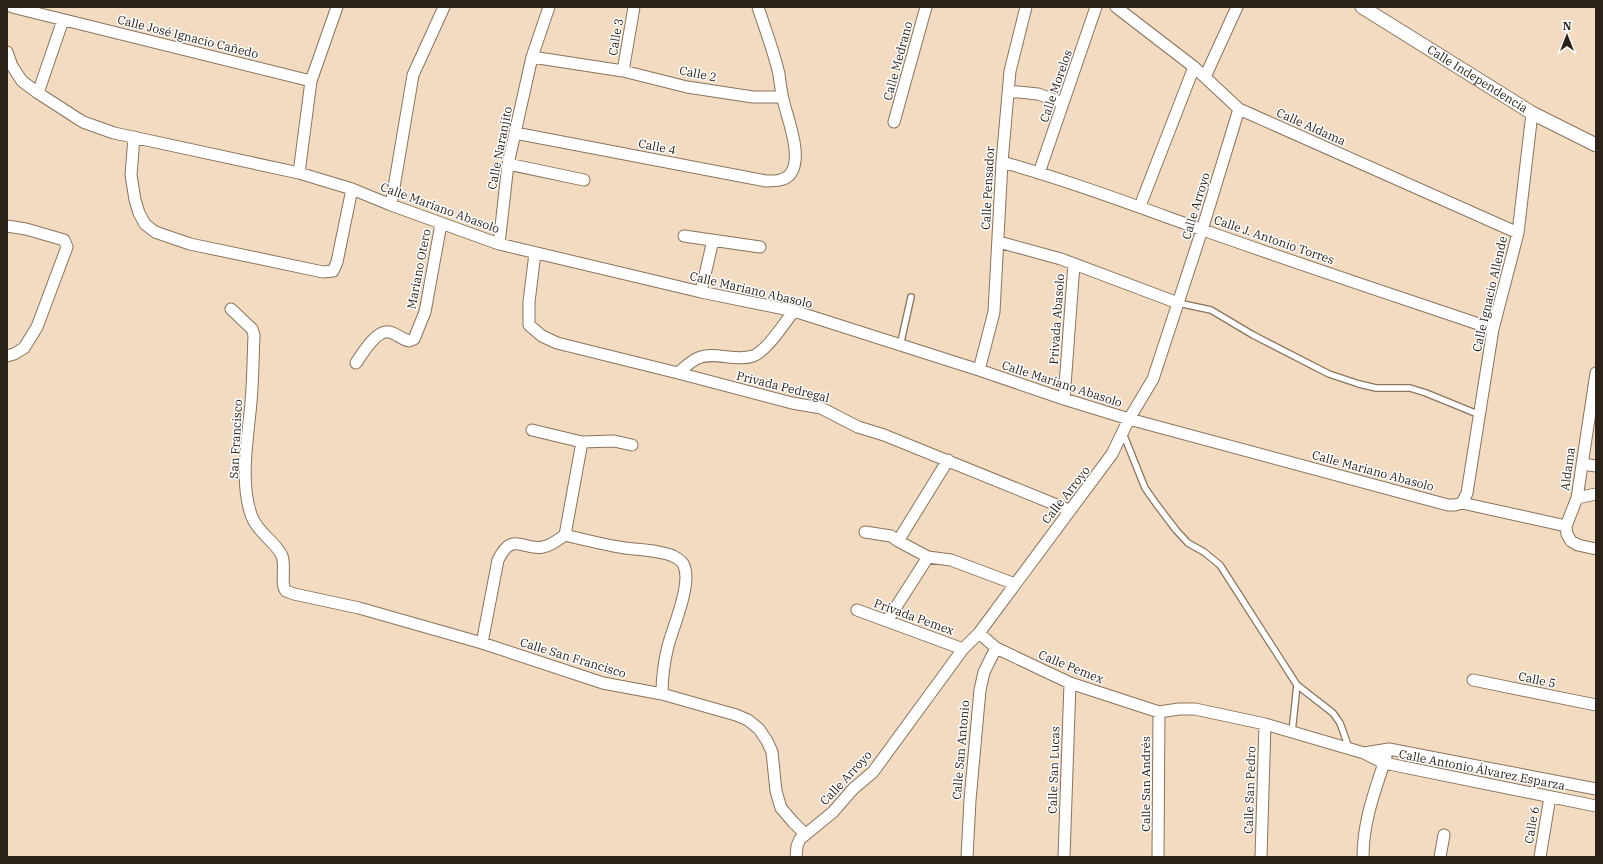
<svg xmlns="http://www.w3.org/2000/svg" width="1603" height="864" font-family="'IBM Plex Serif',serif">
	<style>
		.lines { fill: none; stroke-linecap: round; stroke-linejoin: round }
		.service-casing { stroke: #89745c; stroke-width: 8 }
		.minor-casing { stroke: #89745c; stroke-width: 13 }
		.tertiary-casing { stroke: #89745c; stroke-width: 15 }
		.service { stroke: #fff; stroke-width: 5.5 }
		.minor { stroke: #fff; stroke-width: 11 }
		.tertiary { stroke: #fff; stroke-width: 13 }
		.labels { text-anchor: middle; stroke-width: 3; stroke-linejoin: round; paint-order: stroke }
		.street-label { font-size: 12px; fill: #2a2218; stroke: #fff }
	</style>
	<rect width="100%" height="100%" fill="#f2dbc0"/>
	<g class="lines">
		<defs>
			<path id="service" d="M1178 303 1211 310 1253 335 1329 374 1359 384 1376 388H1410L1426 393 1480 415
				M900 346 911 297
				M1123 433 1145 488 1157 505 1176 530 1188 543 1204 552 1220 565 1297 685 1292 732
				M1297 685 1333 713 1340 723 1349 748"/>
			<path id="minor" d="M12 7 311 81
				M1116 7 1194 67 1239 109 1518 233
				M7 52 12 66 22 81 38 93 83 122 114 133 299 173 352 189 391 205 499 244 701 292 794 311 979 370 1064 399 1129 419 1448 505H1455L1462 503 1566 526
				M532 57 623 71 687 87 753 97H782
				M623 71 634 7
				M1205 77 1237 7
				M1009 91 1038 94 1063 103
				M38 93 63 20
				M894 122 926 7
				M515 133 766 181C775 181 786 181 791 173 803 155 787 118 783 99 781 91 780 82 779 74 774 52 765 29 758 7
				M134 137 131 175 135 200 139 213 145 224 155 232 190 244 323 272 333 271 337 262 352 189
				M1002 162C1070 181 1136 206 1203 230 1299 264 1396 296 1493 329
				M508 164 584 180
				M299 173 311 81 337 7
				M1039 173 1096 7
				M391 205 413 75 444 7
				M1140 206 1194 67
				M7 226 26 229 64 240 67 247 37 327 24 348 14 354 7 356
				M684 236 760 247
				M999 242 1061 259 1178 303
				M499 244 508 164 532 57 549 7
				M535 253 529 302V325L542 336 557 343 678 373 792 403 821 408 858 427 884 435 1069 510
				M701 292 713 240
				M231 309 252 329 254 335C253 358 253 380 251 402 248 438 239 483 252 517 258 533 276 542 282 556 286 566 280 585 286 591L294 594 359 608 482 643 603 683 662 694 736 715 748 720 759 729 767 741 772 752 776 791 781 808 793 822 805 834
				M356 363C362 354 377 329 389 332 396 333 401 339 409 341L414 339 425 312 441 224
				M979 370 994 312 1002 162 1010 71 1026 7
				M678 373C684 368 691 361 698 358 715 351 735 362 753 356 768 350 784 323 794 311
				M1596 373 1577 498 1566 526 1567 534 1571 541 1578 545 1596 549
				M1064 399 1074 264
				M532 430 582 442 614 441 632 445
				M1582 464 1596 466
				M1577 498 1596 494
				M1462 503 1467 493 1493 329 1518 233 1532 113
				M865 532 891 536 898 541 928 557 951 560 1015 584
				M565 535 582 442
				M898 541 948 460
				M857 610 963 649
				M887 621 928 557
				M979 633 996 648 1070 683 1159 712 1179 709H1195L1265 724 1364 753 1384 763 1596 806
				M482 643 498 560C513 530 522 551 543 547 551 546 559 539 565 535 585 540 605 545 625 548 641 550 659 550 673 556 677 558 683 562 684 566 692 584 673 627 668 646 664 662 662 678 662 694
				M1473 680 1596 705
				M1364 753 1389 749 1596 789
				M796 857 797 846 800 839 833 812 853 789 873 772 963 649 979 633 1112 454 1129 419 1153 379 1202 230 1239 109
				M967 857 970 800 980 690 984 672 996 648
				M1064 857 1070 683
				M1158 857 1159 712
				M1261 857 1265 724
				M1363 857C1363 821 1375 791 1386 757
				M1440 857 1444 835
				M1540 857 1550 797"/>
			<g id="tertiary">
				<path id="s1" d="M1362 7 1532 113 1596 145"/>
			</g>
		</defs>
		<!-- service casing -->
		<use href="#service" class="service-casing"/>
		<!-- minor casing -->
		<use href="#minor" class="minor-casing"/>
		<!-- tertiary casing -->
		<use href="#tertiary" class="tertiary-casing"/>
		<!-- service -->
		<use href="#service" class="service"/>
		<!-- minor -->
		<use href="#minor" class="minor"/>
		<!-- tertiary -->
		<use href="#tertiary" class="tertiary"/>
	</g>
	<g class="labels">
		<!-- street labels -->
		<g class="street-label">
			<text transform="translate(188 37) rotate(14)" y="4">Calle José Ignacio Cañedo</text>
			<text transform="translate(616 37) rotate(-80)" y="4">Calle 3</text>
			<text transform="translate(898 61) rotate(-75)" y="4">Calle Medrano</text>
			<text transform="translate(698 74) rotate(11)" y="4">Calle 2</text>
			<text dy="4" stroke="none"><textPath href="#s1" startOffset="136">Calle Independencia</textPath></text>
			<text transform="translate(1056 86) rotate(-71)" y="4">Calle Morelos</text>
			<text transform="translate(1311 127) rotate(24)" y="4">Calle Aldama</text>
			<text transform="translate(657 147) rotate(11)" y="4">Calle 4</text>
			<text transform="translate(500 148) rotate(-79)" y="4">Calle Naranjito</text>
			<text transform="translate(988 188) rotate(-87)" y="4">Calle Pensador</text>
			<text transform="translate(1196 206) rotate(-73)" y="4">Calle Arroyo</text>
			<text transform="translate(440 208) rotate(20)" y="4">Calle Mariano Abasolo</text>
			<text transform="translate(1274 240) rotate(19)" y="4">Calle J. Antonio Torres</text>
			<text transform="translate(419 269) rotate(-79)" y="4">Mariano Otero</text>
			<text transform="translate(751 290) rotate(13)" y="4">Calle Mariano Abasolo</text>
			<text transform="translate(1490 294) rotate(-77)" y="4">Calle Ignacio Allende</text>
			<text transform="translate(1057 319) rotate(-86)" y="4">Privada Abasolo</text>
			<text transform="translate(1062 384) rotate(18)" y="4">Calle Mariano Abasolo</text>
			<text transform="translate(783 387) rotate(14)" y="4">Privada Pedregal</text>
			<text transform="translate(236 439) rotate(-87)" y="4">San Francisco</text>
			<text transform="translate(1568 469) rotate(-82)" y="4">Aldama</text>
			<text transform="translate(1373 471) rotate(15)" y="4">Calle Mariano Abasolo</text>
			<text transform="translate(1066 495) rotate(-52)" y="4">Calle Arroyo</text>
			<text transform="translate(914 617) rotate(20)" y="4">Privada Pemex</text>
			<text transform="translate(573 658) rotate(17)" y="4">Calle San Francisco</text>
			<text transform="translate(1071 667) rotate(22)" y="4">Calle Pemex</text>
			<text transform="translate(1537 680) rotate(12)" y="4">Calle 5</text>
			<text transform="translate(961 750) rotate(-85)" y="4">Calle San Antonio</text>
			<text transform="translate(1054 770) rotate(-88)" y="4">Calle San Lucas</text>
			<text transform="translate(1482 770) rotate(11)" y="4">Calle Antonio Álvarez Esparza</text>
			<text transform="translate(846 778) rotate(-47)" y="4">Calle Arroyo</text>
			<text transform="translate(1146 784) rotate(-90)" y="4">Calle San Andrés</text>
			<text transform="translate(1250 790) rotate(-88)" y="4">Calle San Pedro</text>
			<text transform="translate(1532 825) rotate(-80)" y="4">Calle 6</text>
		</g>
	</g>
	<!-- border -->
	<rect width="1603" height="864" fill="none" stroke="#2a2218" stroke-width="16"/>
	<!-- north arrow -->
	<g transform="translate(1567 36)" stroke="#ffffff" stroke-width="3" paint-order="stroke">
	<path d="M0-3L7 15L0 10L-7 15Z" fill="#2a2218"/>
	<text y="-6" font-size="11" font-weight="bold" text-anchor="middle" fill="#2a2218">N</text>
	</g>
</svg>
